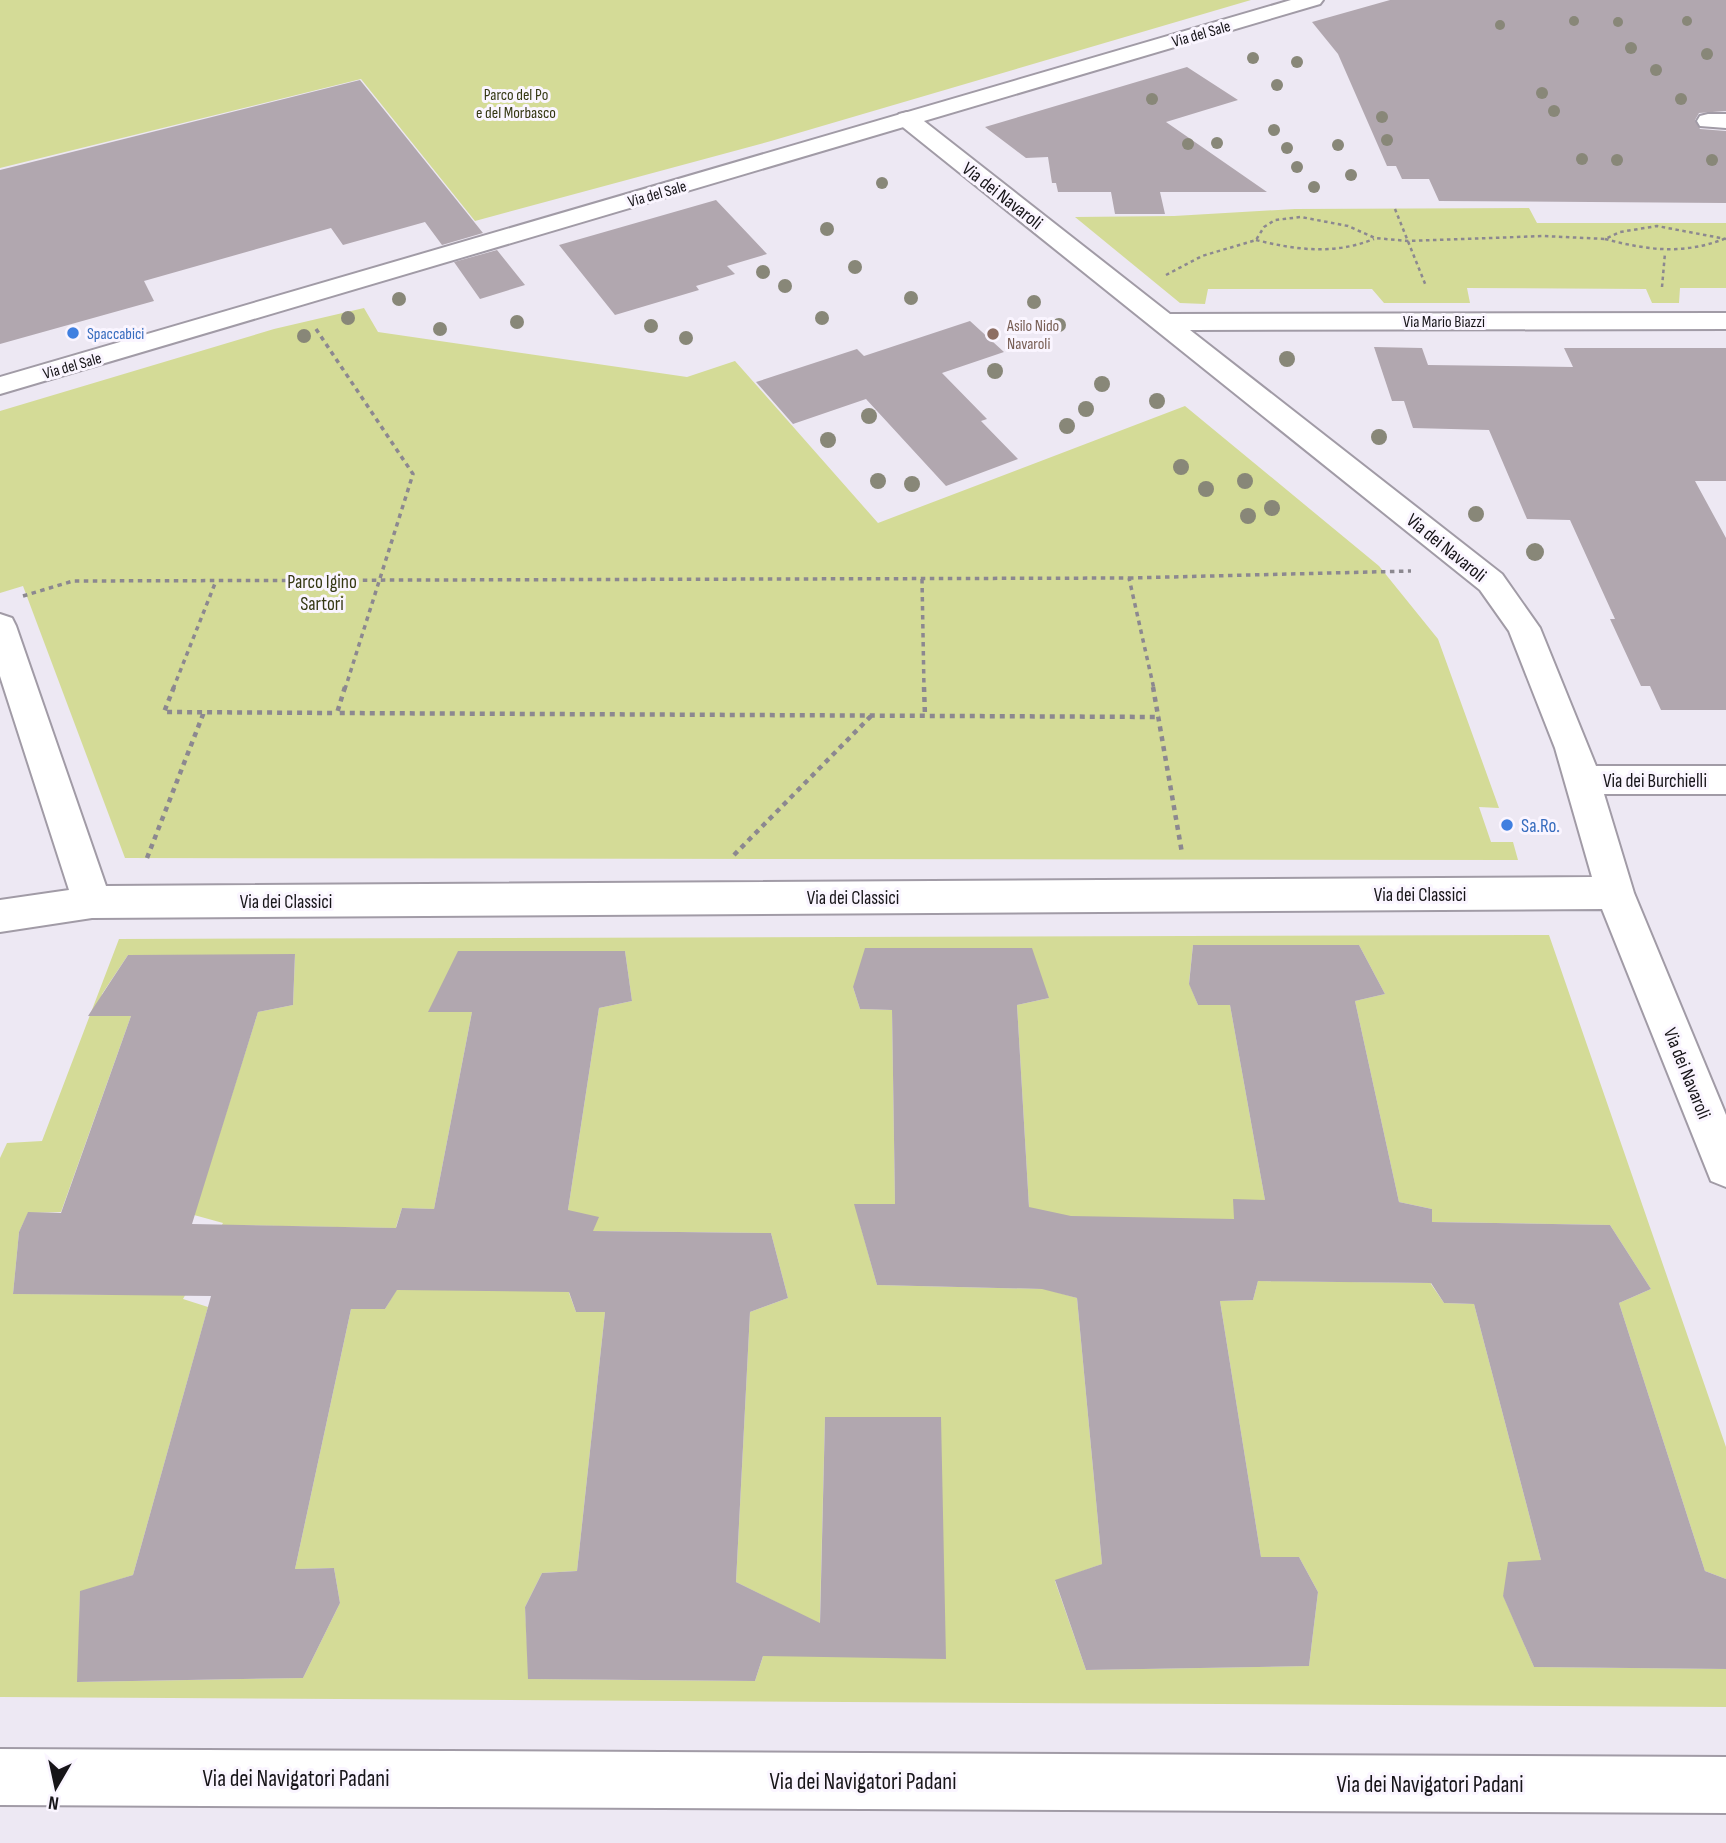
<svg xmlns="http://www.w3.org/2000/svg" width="1726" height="1843" font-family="'Sofia Sans Condensed',sans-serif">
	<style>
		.green { fill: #d4db97; fill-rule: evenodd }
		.building { fill: #b1a7af }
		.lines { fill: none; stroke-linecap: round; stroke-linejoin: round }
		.minor-casing { stroke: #a19ba6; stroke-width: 4 }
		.tertiary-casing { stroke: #a19ba6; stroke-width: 4 }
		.path-far2 { stroke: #8c8890; stroke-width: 2.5; stroke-dasharray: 3.5 3.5; stroke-linecap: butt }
		.path-far1 { stroke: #8c8890; stroke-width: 3.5; stroke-dasharray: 4.5 4.5; stroke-linecap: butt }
		.path { stroke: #8c8890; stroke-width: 4.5; stroke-dasharray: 5 5; stroke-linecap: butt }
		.minor { fill: #fff; fill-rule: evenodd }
		.tertiary { fill: #fff; fill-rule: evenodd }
		.tree { fill: #888778 }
		.shop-dot { fill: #3f7fe0; stroke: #faf5ff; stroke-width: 2.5 }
		.education-dot { fill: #8d6e63; stroke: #faf5ff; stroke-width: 2.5 }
		.labels { text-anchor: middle; stroke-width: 6; stroke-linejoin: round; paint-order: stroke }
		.far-street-label { font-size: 16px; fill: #161418; stroke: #faf5ff }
		.far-park-label { font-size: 16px; fill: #353813; stroke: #faf5ff }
		.far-education-label { font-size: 16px; fill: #785e54; stroke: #faf5ff; text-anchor: start }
		.far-shop-label { font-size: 16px; fill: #366cbe; stroke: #faf5ff; text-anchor: start }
		.street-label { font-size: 19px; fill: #161418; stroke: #faf5ff }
		.park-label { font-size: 19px; fill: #353813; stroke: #faf5ff }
		.shop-label { font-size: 19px; fill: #366cbe; stroke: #faf5ff; text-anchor: start }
		.near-street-label { font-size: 23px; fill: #161418; stroke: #faf5ff }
	</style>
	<rect width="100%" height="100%" fill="#ede8f3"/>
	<!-- green -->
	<path class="green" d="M0 0H1251L771 141 475 221 361 79 0 168Z
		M1529 208 1537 223H1726V288H1680L1679 303H1652L1646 289 1467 288 1470 303H1384L1372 289H1208L1205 304 1180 303 1075 217 1174 216 1295 209Z
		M364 308 378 332 687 377 735 361 878 523 1185 406 1379 566 1438 639 1499 808 1479 807 1491 842H1513L1518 860 125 858 23 586 0 593V411L274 329Z
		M1549 935 1726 1447V1579L1705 1571 1619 1303 1651 1289 1610 1225 1434 1222 1431 1284 1444 1303 1474 1304 1541 1560 1503 1595 1534 1667 1726 1669V1707L0 1697V1158L7 1143 42 1141 119 939ZM1193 945H1359L1385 994 1355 1001 1399 1202 1432 1209 1428 1283 1261 1281 1265 1200 1230 1005H1198L1189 983ZM625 951 632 1001 599 1008 568 1210 396 1227 402 1208 434 1209 472 1012H441ZM128 955H295L293 1005 258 1012 194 1215 223 1223 182 1295 13 1294 19 1232 28 1213 61 1212 131 1016 99 1015 102 994ZM853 987 1049 998 1017 1005 1029 1207 1044 1289 877 1285 860 1224 895 1204 892 1010 860 1009ZM224 1225 394 1228 397 1289 385 1309H351L295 1569 334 1568 340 1603 303 1678 78 1682 80 1592 133 1575 208 1307 183 1299ZM595 1231 771 1233 788 1298 750 1312 736 1582 780 1604 755 1681 529 1679 525 1607 542 1573 577 1571 605 1312H576L569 1293ZM1258 1281 1253 1300 1220 1301 1261 1557H1299L1318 1592 1309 1666 1086 1670 1055 1581 1102 1564 1077 1298 1049 1290ZM825 1417H940L819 1656Z"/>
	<!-- building -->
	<path class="building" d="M1390 0H1726V111L1699 113 1695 120 1700 129 1726 131V203L1439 201 1429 179H1402L1396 166H1387L1338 54 1312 22Z
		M1187 67 1238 100 1166 122 1267 192H1160L1165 214H1115L1111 192H1058L1056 183H1052L1048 157 1026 158 985 127Z
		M360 80 483 233 442 245 425 222 343 245 331 228 144 281 154 301 0 344V170Z
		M716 200 767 254 727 266 735 274 696 286 699 290 615 315 559 245Z
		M497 250 525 285 480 299 454 262Z
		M970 321 1004 352 942 373 987 419 981 421 1018 459 946 486 866 399 793 424 756 382 857 349 864 356Z
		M1374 347 1422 348 1428 365 1573 367 1564 348H1726V481H1695L1726 538V710H1661L1650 686H1641L1610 619H1615L1570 520 1527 519 1489 430 1413 428 1404 401H1392Z
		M1193 945H1359L1385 994 1355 1001 1399 1202 1432 1209V1222L1610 1225 1651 1289 1619 1303 1705 1571 1726 1579V1669L1534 1667 1503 1596 1508 1562 1541 1560 1474 1304 1444 1303 1431 1283 1258 1281 1253 1300 1220 1301 1261 1557H1299L1318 1592 1309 1666 1086 1670 1055 1580 1102 1564 1077 1298 1042 1289 877 1285 854 1204H895L892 1010 860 1009 853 987 865 948H1032L1049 998 1017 1005 1029 1207 1071 1216 1234 1219 1233 1199 1265 1200 1230 1005H1198L1189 984Z
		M458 951H625L632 1001 599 1008 568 1210 599 1217 593 1231 771 1233 788 1298 750 1312 736 1582 820 1623 825 1417H941L946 1659 763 1656 755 1681 528 1679 525 1607 542 1573 577 1571 605 1312H576L569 1292 397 1290 385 1309H351L295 1569 334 1568 340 1603 303 1678 77 1682 80 1591 133 1575 211 1296 13 1294 19 1232 28 1212 61 1213 131 1016H88L128 955 295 954 293 1005 258 1012 192 1224 396 1228 402 1208 434 1209 472 1012H428Z"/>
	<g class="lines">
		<defs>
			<path id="minor" d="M907 112 915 114 1170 314 1726 313V329L1190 330 1502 574 1540 628 1596 766H1726V794H1604L1634 893 1726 1115V1187L1711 1181 1602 909 92 918 0 932V900L69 890 0 676V614L12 618 16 626 106 886 1592 877 1555 748 1509 631 1480 590 899 124 896 119 899 114Z
				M1708 114H1726V128L1700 126 1697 121 1700 116Z
				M0 1749 1726 1757V1813L0 1805Z"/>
			<path id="tertiary" d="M1291 0H1323L1320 4 0 394V377Z"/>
		</defs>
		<!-- minor casing -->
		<use href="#minor" class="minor-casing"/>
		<!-- tertiary casing -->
		<use href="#tertiary" class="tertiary-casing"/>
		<!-- path-far2 -->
		<path class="path-far2" d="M1395 209 1426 286
			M1605 239C1647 250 1682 255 1724 239
			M1256 240C1297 250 1334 255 1374 239
			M1166 275 1202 256 1256 240 1264 227 1275 220 1301 217 1348 226 1375 238 1408 241 1544 236 1605 239 1620 232 1657 226 1726 239
			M1662 287 1665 253"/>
		<!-- path-far1 -->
		<path class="path-far1" d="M316 329 413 474 345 689
			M1129 578 1411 571
			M922 579 924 689
			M23 596 73 581 1129 578 1154 689
			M173 689 216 581"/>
		<!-- path -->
		<path class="path" d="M174 687 164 712 337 713
			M345 687 337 713 1160 717
			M924 687 925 716
			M1153 687 1182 853
			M734 855 871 716
			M147 858 204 712"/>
		<!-- minor -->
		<use href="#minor" class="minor"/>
		<!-- tertiary -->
		<use href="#tertiary" class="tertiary"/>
	</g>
	<!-- trees -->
	<g class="tree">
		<circle cx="1574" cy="21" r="5"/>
		<circle cx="1687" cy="21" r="5"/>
		<circle cx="1618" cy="22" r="5"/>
		<circle cx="1500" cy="25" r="5"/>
		<circle cx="1631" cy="48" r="6"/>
		<circle cx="1707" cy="54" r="6"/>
		<circle cx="1253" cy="58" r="6"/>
		<circle cx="1297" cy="62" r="6"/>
		<circle cx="1656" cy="70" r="6"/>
		<circle cx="1277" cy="85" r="6"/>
		<circle cx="1542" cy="93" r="6"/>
		<circle cx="1152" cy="99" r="6"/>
		<circle cx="1681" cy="99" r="6"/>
		<circle cx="1554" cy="111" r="6"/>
		<circle cx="1382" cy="117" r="6"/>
		<circle cx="1274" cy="130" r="6"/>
		<circle cx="1387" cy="140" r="6"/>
		<circle cx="1217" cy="143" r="6"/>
		<circle cx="1188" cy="144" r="6"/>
		<circle cx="1338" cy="145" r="6"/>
		<circle cx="1287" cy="148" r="6"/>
		<circle cx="1582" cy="159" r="6"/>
		<circle cx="1617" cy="160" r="6"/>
		<circle cx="1712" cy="160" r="6"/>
		<circle cx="1297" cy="167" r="6"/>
		<circle cx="1351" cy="175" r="6"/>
		<circle cx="882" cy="183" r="6"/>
		<circle cx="1314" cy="187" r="6"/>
		<circle cx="827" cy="229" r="7"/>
		<circle cx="855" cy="267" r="7"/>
		<circle cx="763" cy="272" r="7"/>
		<circle cx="785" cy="286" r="7"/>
		<circle cx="911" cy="298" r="7"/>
		<circle cx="399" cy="299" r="7"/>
		<circle cx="1034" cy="302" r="7"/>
		<circle cx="348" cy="318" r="7"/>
		<circle cx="822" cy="318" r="7"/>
		<circle cx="517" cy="322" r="7"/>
		<circle cx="1059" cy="325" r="7"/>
		<circle cx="651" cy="326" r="7"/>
		<circle cx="440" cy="329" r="7"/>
		<circle cx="304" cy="336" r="7"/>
		<circle cx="686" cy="338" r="7"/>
		<circle cx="1287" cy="359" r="8"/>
		<circle cx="995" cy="371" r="8"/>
		<circle cx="1102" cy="384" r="8"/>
		<circle cx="1157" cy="401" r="8"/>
		<circle cx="1086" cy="409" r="8"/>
		<circle cx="869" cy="416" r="8"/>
		<circle cx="1067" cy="426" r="8"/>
		<circle cx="1379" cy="437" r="8"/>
		<circle cx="828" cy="440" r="8"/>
		<circle cx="1181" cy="467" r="8"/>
		<circle cx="878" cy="481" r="8"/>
		<circle cx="1245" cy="481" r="8"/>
		<circle cx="912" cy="484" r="8"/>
		<circle cx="1206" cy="489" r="8"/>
		<circle cx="1272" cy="508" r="8"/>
		<circle cx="1476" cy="514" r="8"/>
		<circle cx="1248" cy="516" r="8"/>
		<circle cx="1535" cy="552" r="9"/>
	</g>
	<!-- markers -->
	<g class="shop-dot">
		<circle cx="73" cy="333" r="7"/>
		<circle cx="1507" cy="825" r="7"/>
	</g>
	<circle class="education-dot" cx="993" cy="334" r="7"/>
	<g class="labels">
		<!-- far-street labels -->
		<g class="far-street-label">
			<text transform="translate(1201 33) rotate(-16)" y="6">Via del Sale</text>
			<text transform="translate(657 193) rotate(-16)" y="6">Via del Sale</text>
			<text x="1444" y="327">Via Mario Biazzi</text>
			<text transform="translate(72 365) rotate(-16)" y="6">Via del Sale</text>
		</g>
		<!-- far-park labels -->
		<g class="far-park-label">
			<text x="516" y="100">Parco del Po<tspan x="516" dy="18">e del Morbasco</tspan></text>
		</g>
		<!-- far-education labels -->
		<g class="far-education-label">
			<text x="1007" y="331">Asilo Nido<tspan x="1007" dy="18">Navaroli</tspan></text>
		</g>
		<!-- far-shop labels -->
		<g class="far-shop-label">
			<text x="87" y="339">Spaccabici</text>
		</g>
		<!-- street labels -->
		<g class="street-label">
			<text transform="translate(1003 195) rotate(38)" y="7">Via dei Navaroli</text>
			<text transform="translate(1447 547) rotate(39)" y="7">Via dei Navaroli</text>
			<text x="1655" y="787">Via dei Burchielli</text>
			<text x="1420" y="901">Via dei Classici</text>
			<text x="853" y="904">Via dei Classici</text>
			<text x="286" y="908">Via dei Classici</text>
			<text transform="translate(1688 1073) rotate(68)" y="7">Via dei Navaroli</text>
		</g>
		<!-- park labels -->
		<g class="park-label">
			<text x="322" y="588">Parco Igino<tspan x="322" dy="22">Sartori</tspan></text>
		</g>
		<!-- shop labels -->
		<g class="shop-label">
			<text x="1521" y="832">Sa.Ro.</text>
		</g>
		<!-- near-street labels -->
		<g class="near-street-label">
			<text x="296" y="1786">Via dei Navigatori Padani</text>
			<text x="863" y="1789">Via dei Navigatori Padani</text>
			<text x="1430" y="1792">Via dei Navigatori Padani</text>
		</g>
	</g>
	<!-- north arrow -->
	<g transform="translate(56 1787) rotate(189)" stroke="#faf5ff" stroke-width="5" paint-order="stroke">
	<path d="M0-5L12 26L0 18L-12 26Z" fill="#161418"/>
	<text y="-10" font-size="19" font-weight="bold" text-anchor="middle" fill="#161418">N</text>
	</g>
</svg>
